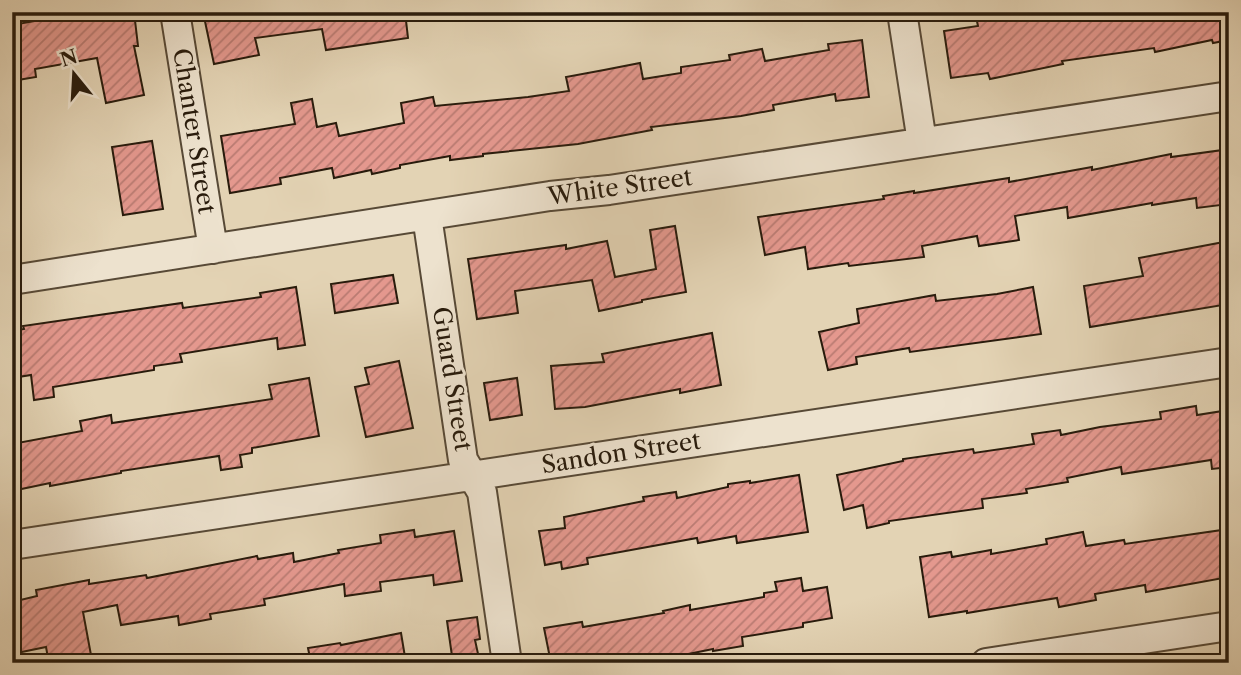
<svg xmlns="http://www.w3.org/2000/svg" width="1241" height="675" font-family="'Libre Caslon Text',serif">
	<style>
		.building { fill: url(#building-hatch); stroke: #281b0c; stroke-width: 2 }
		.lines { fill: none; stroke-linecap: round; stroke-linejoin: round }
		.minor-casing { stroke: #574936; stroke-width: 32 }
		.minor { stroke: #ede2ce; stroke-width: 28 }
		.labels { text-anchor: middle; stroke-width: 6; stroke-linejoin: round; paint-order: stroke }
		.street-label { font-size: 24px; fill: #281b0c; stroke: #ede2ce }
	</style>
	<defs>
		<pattern id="building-hatch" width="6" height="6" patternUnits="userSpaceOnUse" patternTransform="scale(1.75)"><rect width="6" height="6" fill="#e4988e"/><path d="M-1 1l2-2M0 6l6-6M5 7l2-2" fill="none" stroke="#b97b72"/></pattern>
	</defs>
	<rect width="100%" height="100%" fill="#e3d3b4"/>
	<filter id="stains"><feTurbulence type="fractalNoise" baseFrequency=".00286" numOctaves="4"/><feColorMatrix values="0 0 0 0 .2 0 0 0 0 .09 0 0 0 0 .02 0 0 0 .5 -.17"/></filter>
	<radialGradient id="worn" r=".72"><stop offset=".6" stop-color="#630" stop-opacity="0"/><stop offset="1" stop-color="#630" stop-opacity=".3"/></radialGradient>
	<!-- building -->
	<path class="building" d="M34 12H134L138 46H134L144 95 106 103 97 58 35 69 36 77 12 81V25L35 21Z
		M203 12H405L408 38 326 50 322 29 255 38 259 55 214 64Z
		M975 12H1229V40L1213 43 1212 40 1155 52 1154 48 1062 61 1063 64 990 79 988 73 951 78 944 31 978 26Z
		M862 40 869 97 836 101 835 94 773 105 774 110 741 116 651 127 652 130 578 144 483 154V156L450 160V156L400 165V168L372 174 371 170 334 178 332 168 280 178 281 184 230 193 221 136 295 124 291 103 312 99 317 127 336 123 339 136 404 123 401 103 433 97 435 106 528 97 569 91 566 77 604 70 640 63 643 79 681 73V67L730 60 729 55 762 49 765 61 829 50 828 44Z
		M152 141 163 209 123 215 112 147Z
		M1223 150 1229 204 1197 208 1196 198 1152 205V203L1068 218 1067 207 1015 216 1019 240 979 246 977 236 922 246 924 257 849 266 848 263 808 269 805 247 765 255 758 217 884 199 883 196 914 191V193L1009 178V182L1092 167V170L1171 154V157Z
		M675 226 686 292 642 300V302L599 311 592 280 515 291 518 313 477 319 468 259 566 245V249L607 241 615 277 656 269 650 230Z
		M1229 241V304L1090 327 1084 286 1143 276 1139 258Z
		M393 275 398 303 335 313 331 284Z
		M296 287 305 345 278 349 277 338 180 354 182 362 154 366V370L53 387 54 397 34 400 31 375 12 378V331L24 329 23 326 182 303 183 308 261 297 260 293Z
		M1033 287 1041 334 910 352 909 348 856 357 857 364 828 370 819 332 859 323 857 309 935 295 936 301 997 294Z
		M712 333 721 385 680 393V389L585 407 555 409 551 366 604 362 602 354Z
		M399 361 413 428 366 437 355 387 369 384 365 368Z
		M309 378 319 436 252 448V453L240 455 242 467 221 470 219 456 121 471V473L50 486V483L12 491V444L82 431 80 421 111 415 112 423 272 399 269 385Z
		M517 378 522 415 490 420 484 383Z
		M1196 406 1197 415 1229 410V467L1212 469 1211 460 1122 474 1121 467 1067 478 1068 482 1026 489 1027 493 982 499 983 508 889 521V523L867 528 863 505 844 510 837 475 903 461V459L973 449 974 453 1034 444 1032 434 1060 430 1061 435 1100 427 1161 419 1160 412Z
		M799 475 808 532 737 543 736 536 698 543 697 538 587 558 588 564 562 569 561 562 545 565 539 531 565 528 564 517 644 501 643 497 676 492 677 498 728 487V484L750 481V483Z
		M1229 529V577L1146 592 1145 585 1095 594 1096 600 1059 607 1057 598 967 613V611L929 617 920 557 951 552 952 557 991 550V554L1047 544 1046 539 1083 532 1086 546 1124 540 1125 544Z
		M414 530 415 537 454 531 462 581 434 585 433 575 380 582 381 591 345 596 344 584 264 599 265 605 210 614 211 619 179 625 178 616 121 625 117 605 83 612 91 655 49 663 46 647 12 654V602L37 596 36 590 89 580V584L146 575 147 578 257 556 258 559 293 553 294 562 339 553 338 550 381 543 380 535Z
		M801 578 803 591 827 587 832 618 803 623V627L742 637 743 646 713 651V649L644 663H551L544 628 582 622 583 627 664 613 663 611 690 605V610L764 597V593L777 591 775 582Z
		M477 617 480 639 475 640 480 663H453L447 621Z
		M401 633 406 663H311L308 648 340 643 341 645Z"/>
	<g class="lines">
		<defs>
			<path id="minor" d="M175 12 213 249
				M902 12 922 142
				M427 216 463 460 482 492 507 663
				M12 280 550 196 609 190 1229 96
				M12 545 1229 362
				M986 663 1229 626"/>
		</defs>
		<!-- minor casing -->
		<use href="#minor" class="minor-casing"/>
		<!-- minor -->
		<use href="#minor" class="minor"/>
	</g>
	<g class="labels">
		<!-- street labels -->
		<g class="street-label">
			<text transform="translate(194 131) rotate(81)" y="8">Chanter Street</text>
			<text transform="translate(620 187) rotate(-8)" y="8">White Street</text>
			<text transform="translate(452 379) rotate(81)" y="8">Guard Street</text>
			<text transform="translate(621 453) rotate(-9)" y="8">Sandon Street</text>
		</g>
	</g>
	<!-- margin -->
	<rect width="1241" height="675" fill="none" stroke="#e3d3b4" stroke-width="42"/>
	<rect x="14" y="14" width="1213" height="647" fill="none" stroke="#281b0c" stroke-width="3.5"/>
	<rect x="21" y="21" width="1199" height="633" fill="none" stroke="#281b0c" stroke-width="2"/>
	<!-- north arrow -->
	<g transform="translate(74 74) rotate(342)" stroke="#ede2ce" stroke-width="5" paint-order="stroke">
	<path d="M0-5L12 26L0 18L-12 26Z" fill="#281b0c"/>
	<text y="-10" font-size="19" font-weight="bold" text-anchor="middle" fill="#281b0c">N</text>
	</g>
	<rect width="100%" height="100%" filter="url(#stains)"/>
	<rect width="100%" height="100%" fill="url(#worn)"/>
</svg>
